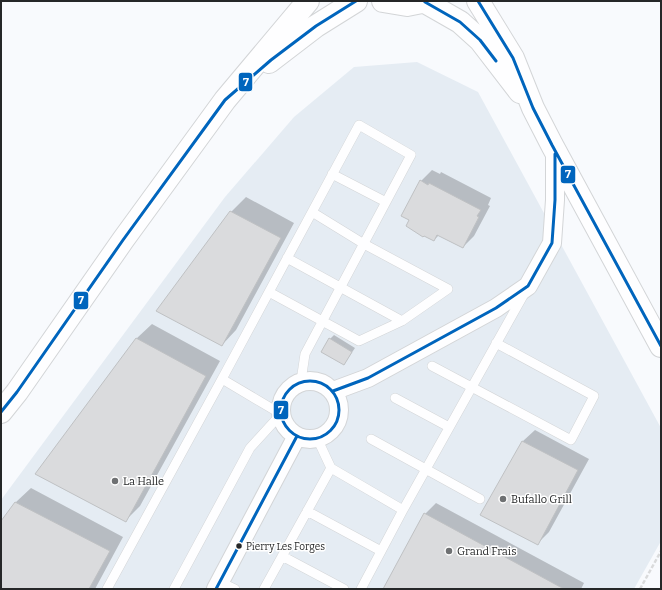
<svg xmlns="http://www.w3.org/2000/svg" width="662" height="590" font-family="Bitter,serif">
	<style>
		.built { fill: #e5ecf3 }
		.shadow { fill: #0003 }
		.building { fill: #dadbdd; stroke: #bfc1c3 }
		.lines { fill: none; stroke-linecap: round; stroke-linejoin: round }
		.service-casing { stroke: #d3d5d7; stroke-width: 10 }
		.minor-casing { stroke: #d3d5d7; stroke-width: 20 }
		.secondary-casing { stroke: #d3d5d7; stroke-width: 24 }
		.path { stroke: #d9dadb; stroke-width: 2.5; stroke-dasharray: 4 2; stroke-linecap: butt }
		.service { stroke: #fefeff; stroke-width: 9 }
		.minor { stroke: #fefeff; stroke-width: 18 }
		.secondary { stroke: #fefeff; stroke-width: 22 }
		.bus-1-casing { stroke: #fff; stroke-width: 6 }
		.bus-1 { stroke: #0065bd; stroke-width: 3 }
		.poi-dot { fill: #6f7173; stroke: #fff; stroke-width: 1.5 }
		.bus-dot { fill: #252728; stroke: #fff; stroke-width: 1.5 }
		.labels { text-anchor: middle; stroke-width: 3; stroke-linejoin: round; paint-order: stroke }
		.bus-label { font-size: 10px; fill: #252728; stroke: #fff; text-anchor: start }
		.poi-label { font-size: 11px; fill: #252728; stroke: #fff; text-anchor: start }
		.line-badge { stroke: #fff; stroke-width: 1.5 }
		.badge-label { font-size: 11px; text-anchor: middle; font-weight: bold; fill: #fff }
	</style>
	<rect width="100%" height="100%" fill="#f8fafd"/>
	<!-- built -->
	<path class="built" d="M417 62 478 92 661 428V541L634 589H1V500L225 197 294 117 354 67Z"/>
	<!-- shadow -->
	<path class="shadow" d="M432 170 440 174 441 172 491 198 488 205 490 206 474 236 463 247 439 235 434 240 421 181Z
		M246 197 294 223 236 330 222 345 158 311 231 212Z
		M152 324 220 361 140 506 125 521 36 474 137 338Z
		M334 335 355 348 344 364 330 339Z
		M535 430 589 459 549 532 537 544 482 515 523 441Z
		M31 488 123 537 95 589H1V523L16 502Z
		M436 503 584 583 581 589H384L425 514Z"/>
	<!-- building -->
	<path class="building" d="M420 180 428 185 429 183 481 210 477 216 479 217 463 248 437 235 434 241 424 236 423 237 406 226 409 220 401 216Z
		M230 211 281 238 222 346 156 311Z
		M136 338 206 376 126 522 35 474Z
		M329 338 352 352 344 365 321 352Z
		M522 441 578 470 538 545 480 515Z
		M15 502 110 551 89 589H1V521Z
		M424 513 564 589H383Z"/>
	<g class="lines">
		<defs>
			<path id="service" d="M332 174 386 202
				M287 258 402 321
				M269 292 359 341 402 321 448 289 364 244 312 212
				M432 366 571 440 594 396 496 343
				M222 379 359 125 411 155 305 354 301 381
				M395 398 449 427
				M317 438 331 468 403 510
				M371 439 480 499
				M307 511 381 551
				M282 556 344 589
				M220 582 235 589
				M107 589 222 379 281 414 250 448 174 589
				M264 589 331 468
				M361 589 403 510 524 294"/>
			<path id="minor" d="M281 410a29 29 0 1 1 58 0a29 29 0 1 1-58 0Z
				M333 391 368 378 496 308 528 286 552 243 555 200V152
				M216 589 297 436"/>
			<path id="secondary" d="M383 1 407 5 427 1
				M478 1 513 58 533 108 552 145 661 346
				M425 2 460 22 480 40 520 92
				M269 62 316 26 356 1
				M1 412 17 392 123 240 225 100 308 1"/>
		</defs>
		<!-- service casing -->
		<use href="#service" class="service-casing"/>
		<!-- minor casing -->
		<use href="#minor" class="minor-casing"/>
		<!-- secondary casing -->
		<use href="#secondary" class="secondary-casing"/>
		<!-- path -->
		<path class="path" d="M640 589 661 551"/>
		<!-- service -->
		<use href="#service" class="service"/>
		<!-- minor -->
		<use href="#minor" class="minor"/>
		<!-- secondary -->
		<use href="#secondary" class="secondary"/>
		<defs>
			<path id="bus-1" d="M478 1 513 58 533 108 552 145 661 346
				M425 2 460 22 480 40 496 61
				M281 410a29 29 0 1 1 58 0a29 29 0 1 1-58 0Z
				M333 391 368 378 496 308 528 286 552 243 555 200V154
				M1 412 17 392 123 240 225 100 271 60 316 26 356 1
				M216 589 297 436"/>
		</defs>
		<!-- bus-1 casing -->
		<use href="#bus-1" class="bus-1-casing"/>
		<!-- bus-1 -->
		<use href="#bus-1" class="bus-1"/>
	</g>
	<!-- markers -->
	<g class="poi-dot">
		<circle cx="115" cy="481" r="4"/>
		<circle cx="503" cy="499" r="4"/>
		<circle cx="449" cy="551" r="4"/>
	</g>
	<circle class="bus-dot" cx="239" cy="546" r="3.5"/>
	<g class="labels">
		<!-- bus labels -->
		<g class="bus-label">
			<text x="246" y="550">Pierry Les Forges</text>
		</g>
		<!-- poi labels -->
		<g class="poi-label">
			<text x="123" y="485">La Halle</text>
			<text x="511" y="503">Bufallo Grill</text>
			<text x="457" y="555">Grand Frais</text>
		</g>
	</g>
	<g class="line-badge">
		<rect x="238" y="72" width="15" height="20" rx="4" fill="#0065bd"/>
		<rect x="560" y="165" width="16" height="19" rx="4" fill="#0065bd"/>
		<rect x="73" y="291" width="16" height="19" rx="4" fill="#0065bd"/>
		<rect x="273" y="400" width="16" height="20" rx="4" fill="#0065bd"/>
	</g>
	<g class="badge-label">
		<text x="246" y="86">7</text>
		<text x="568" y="178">7</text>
		<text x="81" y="304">7</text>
		<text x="281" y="414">7</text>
	</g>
	<!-- border -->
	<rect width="662" height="590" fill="none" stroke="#252728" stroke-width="4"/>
</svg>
